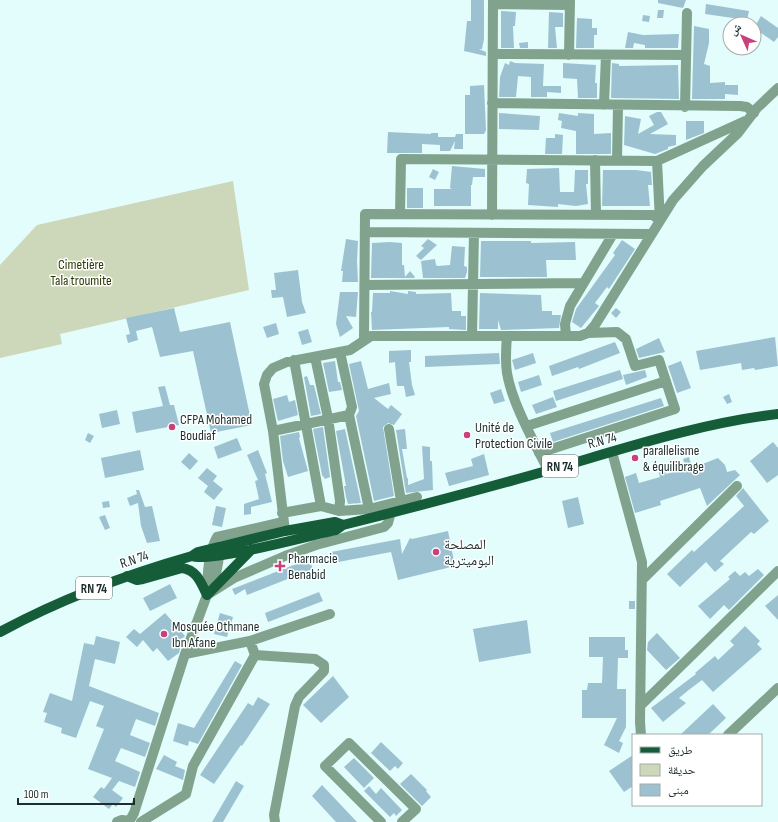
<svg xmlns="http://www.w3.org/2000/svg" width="778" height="822" font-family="'Sofia Sans Condensed','Noto Naskh Arabic',sans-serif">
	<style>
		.green { fill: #cdd7ba }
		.building { fill: #9cc2d1 }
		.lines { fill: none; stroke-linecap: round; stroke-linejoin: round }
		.minor { stroke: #81a38d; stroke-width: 10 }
		.major { stroke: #155d39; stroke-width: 10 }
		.poi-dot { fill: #c9407a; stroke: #fff; stroke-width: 1.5 }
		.labels { text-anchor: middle; stroke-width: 3; stroke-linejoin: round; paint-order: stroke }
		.shield { fill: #fff; stroke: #616d6c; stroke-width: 1 }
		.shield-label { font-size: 13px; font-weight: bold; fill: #1d2e2d }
		.park-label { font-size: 14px; fill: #2d3901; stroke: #fff }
		.poi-label { font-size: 14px; fill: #1d2e2d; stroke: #fff; text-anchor: start }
		.street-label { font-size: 14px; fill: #1d2e2d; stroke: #fff }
	</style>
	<rect width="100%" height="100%" fill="#e2fdfb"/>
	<!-- green -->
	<path class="green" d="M233 181 249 290 60 334 62 344 0 358V265L37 225Z"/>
	<!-- building -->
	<path class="building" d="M471 0H484V39L482 49H479L486 52V56L464 51 467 21H471Z
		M658 0H686L683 8 658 3Z
		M706 4 749 11 747 20 705 14Z
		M658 10H664L663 18H657Z
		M501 11 516 12 515 26H513L514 48H501Z
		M549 12 563 13V27H555L557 48H548Z
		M643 15 650 16 649 22 642 21Z
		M761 16 778 28V37L774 42 754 28Z
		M577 18 592 19V28H597V35H594V48H576Z
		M694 26 709 29V43L704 64 710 66V83L725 82V85H738V95L725 94V99H692Z
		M628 32 643 35 679 34 678 48H645V45L634 43 633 48H625Z
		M528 42V48H520L519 43Z
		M510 61 515 63 544 64 543 86H561V93L547 92V97H531V77L518 76 516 97H499L500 77 505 63 509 65Z
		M563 63 596 65 595 83H597V98H578L577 79 563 78Z
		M612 63 619 64V66L678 65 679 99 611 98Z
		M484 85 486 130 484 134H465V95H470V86Z
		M657 112H661L668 124 650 134 676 135V145L668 147V149L655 154 624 145 625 116 641 119 638 134 654 125 649 116Z
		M499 113 540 116 539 130 499 129Z
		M559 113 578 116V113L594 114V134L611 133V154H576V131L561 128 562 121 558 120Z
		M686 121H704V133L686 140Z
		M388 132 431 134V133H438V137H455L456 134H463V149H454L455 141 450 151H440V145L422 144V153H387Z
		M555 134 563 135 562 154H545L546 138H555Z
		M452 166 485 169V177H473L472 185H471V206H434V189H452L450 188Z
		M559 168 560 192H574L575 170H588V184H586L588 204 576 206 558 204V207L528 205 529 184 526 183 527 169Z
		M433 169 439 172 435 180 429 177Z
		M603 170H636L651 172 652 185H648L650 206H602Z
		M407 188H423V208H407Z
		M346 239 358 241 357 261 358 282H342L343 271H341Z
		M428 239 437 245 421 260 416 256 424 248 421 246Z
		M622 240 635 249 609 289 607 287 595 303 599 306 581 328 572 322 576 309 615 255 613 253Z
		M481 241H531V243L575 242 576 260H546L547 277H480Z
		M390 242 402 243V265H404L405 277 410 271 415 277 414 278H371L372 243Z
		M452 246 465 247 464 266 467 267V272L465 278H423L421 261 435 259 436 265 438 266 450 265Z
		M298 270 302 302 306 313 287 317 283 297 272 298 271 290H276L274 273Z
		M390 291 408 294V291L416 292V294L451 293 452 311H461V316H466V330L449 329V327L372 330 371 312H372L373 293H390Z
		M340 292H358L356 317 346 316 353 328 340 337 336 324Z
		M480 293 541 295 542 311H552V315H561L559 328 501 330 498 320V329H479Z
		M174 308 180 332 230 322 252 425 211 433 193 351 160 357 152 327 136 331 138 340 128 343 126 335 130 334 126 318Z
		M616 308 621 312 616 318 611 313Z
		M276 323 279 334 267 338 263 327Z
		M308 329 312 342 302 345 298 332Z
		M775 337 778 366 755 370 754 368 742 370 741 363 700 370 696 351Z
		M659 338 665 352 639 358 636 349Z
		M615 342 620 353 579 369 578 367 552 376 549 366Z
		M411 350V362H409L412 385 415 395 406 397 404 386H397L395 362 389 363V351Z
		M499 353 500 364 425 367V356Z
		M533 353 536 363 515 370 512 360Z
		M335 361 338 382H340L342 390 329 392 323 363Z
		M361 361 368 389 389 383 391 394 374 398 388 409 391 405 402 414 394 425 388 423 383 427 394 496 374 501 356 416 359 411 349 364Z
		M681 361 691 388 677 393 668 366Z
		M620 370 623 379 556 401 553 391Z
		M645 370 647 377 626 385 623 375Z
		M539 375 542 385 521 392 518 382Z
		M307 376 310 385H314L321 414 311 416 304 377Z
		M165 386 170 405H174L179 425 136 433 132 412 163 406 158 387Z
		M501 389 505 401 494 404 490 393Z
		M729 394 732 402 727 404 723 397Z
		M287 395 289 402 295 400 298 415 278 421 273 399Z
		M553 397 557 407 536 414 532 405Z
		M661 398 664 406 553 442 550 433Z
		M117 410 120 424 102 428 99 414Z
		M323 427 330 477 325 479 322 475 313 429Z
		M345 429 361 503 348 504 346 497 344 486H346L336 431Z
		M405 429 407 449H402L407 478H408V485L424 479 422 446 430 447V461H432L433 490 406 493 396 430Z
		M299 432 300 437 299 438 308 471 288 477 283 461 280 436Z
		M88 433 94 436 90 443 85 440Z
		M237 438 242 450 218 459 214 447Z
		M773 442 778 448V475L767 483 750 461Z
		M140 450 144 470 105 478 101 458Z
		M258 450 267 473 265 474 272 502 251 507V514L244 515V504L259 499 255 481 258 480 247 455Z
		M189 453 198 461 190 470 181 462Z
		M484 454 489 475 449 486 445 473 473 466 471 459Z
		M689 457 692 468 718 458 725 465 727 472 735 470 740 475 707 506 700 488 660 501 661 505 635 513 625 477 636 473 639 483 660 477 658 469 664 468 666 474 686 468 683 459Z
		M207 468 217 476 213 481 223 489 214 500 204 492 208 486 198 478Z
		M743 488 769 521 754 534 751 532 720 561 724 564 715 572 706 562 680 587 667 574 692 550 694 552 744 506 736 496Z
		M136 490H139L145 507 152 506 160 541 147 543 141 526 138 503 130 506 127 498 137 494Z
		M578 497 584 524 568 528 562 501Z
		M109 501 110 507 103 508 102 502Z
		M216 506 226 508 222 527 212 525Z
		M105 515 110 528 105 530 99 517Z
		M448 531 455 566 398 580 391 552 333 563 331 552 400 539 402 554 410 538 412 539Z
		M309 559 313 569 247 595 245 589 235 595 232 589Z
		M758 569 764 575 729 610 724 605 710 619 698 606 730 579 728 577 735 571 740 576 745 572 749 576Z
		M170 584 177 598 150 611 143 598Z
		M319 592 323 601 268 622 265 613Z
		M778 595V620L765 606Z
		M629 601H635V609H629Z
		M165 613 185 636 178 642 181 645 179 653 168 661 157 648 153 652 143 640 137 647 126 637 134 629 140 634Z
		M220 613 233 617 227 637 214 634Z
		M527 620 531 653 479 662 473 629Z
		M745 626 760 641 757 644 762 649 713 692 702 680 690 689 679 698 686 703 663 722 651 708 696 674 695 673 715 656 718 660 734 645 730 641Z
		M657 633 680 658 666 670 647 650 648 642Z
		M96 636 120 642 115 664 95 659 89 686 159 713 155 726 136 719 130 735 150 743 145 757 121 748 115 761 140 772 135 787 119 781 112 790 123 798 116 807 113 804 109 809 93 797 101 787 104 789 112 778 88 769 104 729 96 726 104 706 90 701 76 738 61 733 62 728 44 722 47 713 43 712 50 693 72 701 84 643 94 645Z
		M589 637H625V650H628V658H618L617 689H626V727L619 741 623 743 619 753 604 745 617 718H582V690H587L588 683H602L603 657H589Z
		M235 661 242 665 198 744 189 741 188 746 173 741 178 723 194 728Z
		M333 676 349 697 321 723 303 705Z
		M258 697 270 704 242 746 241 745 214 784 200 775 248 703 253 706Z
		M713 704 726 718 708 735H680Z
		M381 742 403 763 398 769 395 766 390 771 371 753Z
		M164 755 177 762 175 766 185 770 183 780 156 769Z
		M633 755V786L624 792 609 771Z
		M354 758 374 778 364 788 344 767Z
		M411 774 427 790 426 791 431 797 422 806 400 784Z
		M236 781 244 786 223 822H212Z
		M322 785 357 822H336L312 796Z
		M369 786 376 794 381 788 402 810 396 816 394 813 390 817 364 791Z"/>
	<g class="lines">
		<!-- minor -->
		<path class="minor" d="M493 4 570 5
			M493 54 686 55
			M569 55 570 0
			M492 103 740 106 747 107 754 113
			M604 105 606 55
			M685 107 687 13
			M595 160 596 215
			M617 160 618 106
			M657 161 660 221
			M400 214 401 159 657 161 745 121
			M492 215 493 0
			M365 232 651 234
			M365 285 583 283
			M472 336 474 233
			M507 336C506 348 505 361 507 373 512 403 534 442 548 470
			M566 336 565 324 570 306 613 234
			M364 339 365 214 646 215H653L660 221
			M340 352 352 407 349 415 369 509
			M294 360 321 506
			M527 426 666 381
			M389 429 401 501
			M273 431 349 415
			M612 452 642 562 640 722 641 735
			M539 453 675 409 659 360 635 366 626 339 617 332 588 333
			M339 511 369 509 417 497
			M282 513 321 506 339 511 340 501 328 418 315 357
			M285 531 273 431 264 384 267 375 273 368 287 362 350 350 371 336H580L588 333 595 325 673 200 703 166 738 133 757 108 778 88
			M220 549C218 566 216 580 207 595 207 578 208 552 217 537L283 522
			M643 579 737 486
			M250 641 330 614
			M255 655 315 659 324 665V671L299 697 295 706 274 815 275 822
			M640 706 778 571
			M728 735 778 688
			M117 822 122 820 129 821
			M129 822 134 813 185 654 207 595 234 578 285 556 316 545 384 527 388 523 391 512
			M141 822 186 794 193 766 255 655 250 641 185 654
			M381 822 325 766 349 743 416 809 402 822"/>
		<!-- major -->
		<path class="major" d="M343 525 335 522 285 531 198 552 192 556C210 563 311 535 336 530L343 525C403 510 464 494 525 477 608 454 692 424 778 414
			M127 576 137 580 143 579 182 568C197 570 201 583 207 595L252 549
			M0 632C61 599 125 575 192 556"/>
	</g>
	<!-- markers -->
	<g class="poi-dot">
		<circle cx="172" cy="427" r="4"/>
		<circle cx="467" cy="435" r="4"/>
		<circle cx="635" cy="458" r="4"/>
		<circle cx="436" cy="552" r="4"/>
		<path d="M278 560h4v4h4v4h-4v4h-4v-4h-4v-4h4z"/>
		<circle cx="164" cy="634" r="4"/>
	</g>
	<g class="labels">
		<!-- shield labels -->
		<g class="shield">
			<rect x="542" y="455" width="36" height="22" rx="3"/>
			<rect x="76" y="577" width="36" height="22" rx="3"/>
		</g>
		<g class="shield-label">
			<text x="560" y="471">RN 74</text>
			<text x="94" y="593">RN 74</text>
		</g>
		<!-- park labels -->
		<g class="park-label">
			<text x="81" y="269">Cimetière<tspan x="81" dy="16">Tala troumite</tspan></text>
		</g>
		<!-- poi labels -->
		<g class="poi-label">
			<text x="180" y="424">CFPA Mohamed<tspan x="180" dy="16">Boudiaf</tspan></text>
			<text x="475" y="432">Unité de<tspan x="475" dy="16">Protection Civile</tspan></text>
			<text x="643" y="455">parallelisme<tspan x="643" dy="16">&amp; équilibrage</tspan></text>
			<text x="444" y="549">المصلحة<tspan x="444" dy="16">البوميترية</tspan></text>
			<text x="288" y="563">Pharmacie<tspan x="288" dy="16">Benabid</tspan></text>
			<text x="172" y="631">Mosquée Othmane<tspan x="172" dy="16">Ibn Afane</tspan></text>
		</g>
		<!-- street labels -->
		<g class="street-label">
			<text transform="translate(602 440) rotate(-15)" y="5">R.N 74</text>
			<text transform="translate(134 559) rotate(-18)" y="5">R.N 74</text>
		</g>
	</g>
	<!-- legend -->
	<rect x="632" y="734" width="130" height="72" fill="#ffffff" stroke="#a5abab"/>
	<rect x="640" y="747" width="20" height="6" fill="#155d39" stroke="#a5abab"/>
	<text x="668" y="754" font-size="12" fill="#1d2e2d">طريق</text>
	<rect x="640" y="764" width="20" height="12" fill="#cdd7ba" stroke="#a5abab"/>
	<text x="668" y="774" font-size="12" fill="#1d2e2d">حديقة</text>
	<rect x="640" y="784" width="20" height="12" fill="#9cc2d1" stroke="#a5abab"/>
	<text x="668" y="794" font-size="12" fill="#1d2e2d">مبنى</text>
	<!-- north arrow -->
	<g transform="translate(742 36) rotate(315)"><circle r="19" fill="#ffffff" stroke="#a5abab"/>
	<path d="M0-3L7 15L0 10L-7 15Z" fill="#c9407a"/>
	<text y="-6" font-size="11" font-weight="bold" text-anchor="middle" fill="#1d2e2d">ش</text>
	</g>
	<!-- scale -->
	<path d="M18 798v6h116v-6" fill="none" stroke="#1d2e2d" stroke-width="2"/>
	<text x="24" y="798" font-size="12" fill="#1d2e2d" stroke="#ffffff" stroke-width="3" paint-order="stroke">100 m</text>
</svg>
